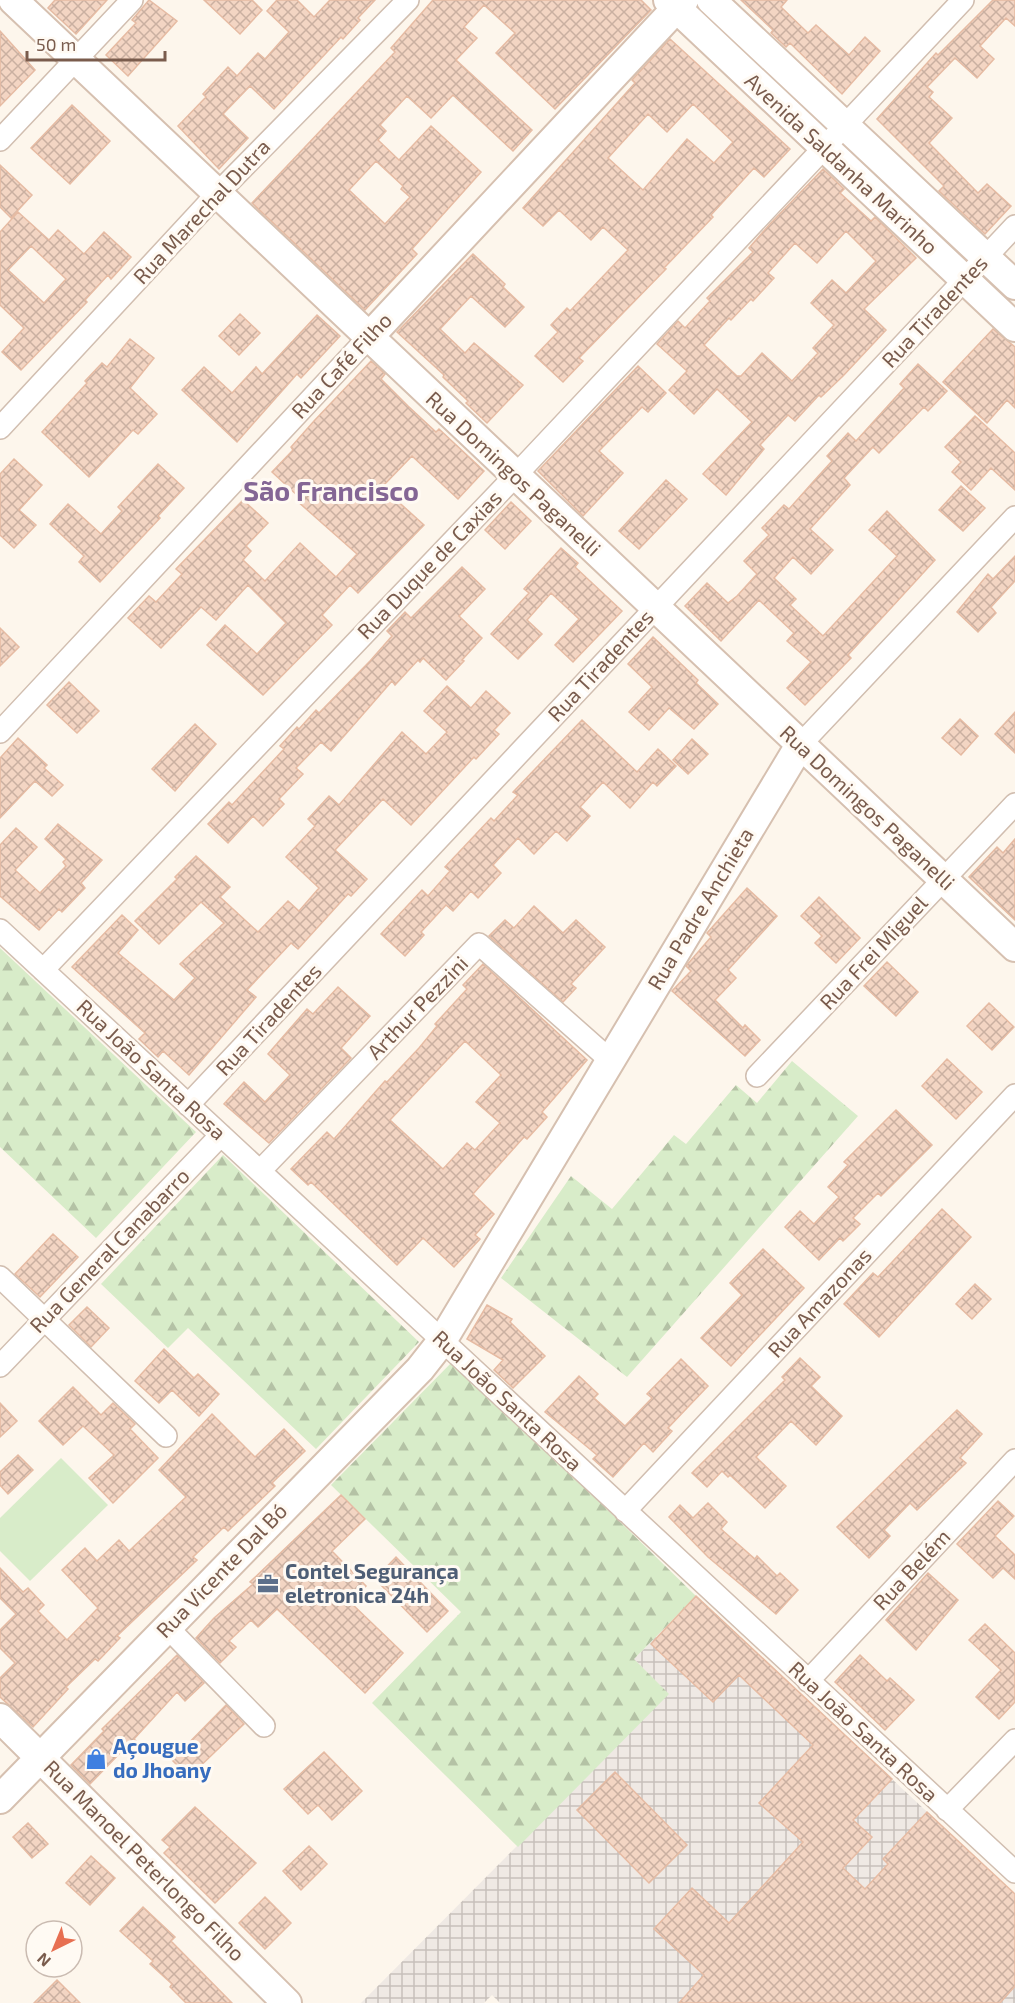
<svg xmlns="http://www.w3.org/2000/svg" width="1015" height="2003" font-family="'Exo 2',sans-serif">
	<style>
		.industrial { fill: url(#industrial-grid) }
		.forest { fill: url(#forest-firs) }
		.pitch { fill: #d8ecc9 }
		.building { fill: url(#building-cross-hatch); stroke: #e6bba3; stroke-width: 1.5; fill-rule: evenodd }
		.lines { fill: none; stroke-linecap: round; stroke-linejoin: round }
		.street-casing { stroke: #d1beb0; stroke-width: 24 }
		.secondary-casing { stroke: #d6c0b0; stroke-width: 32 }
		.street { stroke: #fff; stroke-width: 21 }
		.secondary { stroke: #fff; stroke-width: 28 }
		.labels { text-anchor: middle; stroke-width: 6; stroke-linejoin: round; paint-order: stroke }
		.street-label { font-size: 21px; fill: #7a5c4d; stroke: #fffaf3 }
		.service-label { font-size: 21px; font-weight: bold; fill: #4e5e75; stroke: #fffaf3; text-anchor: start }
		.shop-label { font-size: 21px; font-weight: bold; fill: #366cbe; stroke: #fffaf3; text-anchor: start }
		.district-label { font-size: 27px; font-weight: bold; fill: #846695; stroke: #fffaf3 }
	</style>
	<defs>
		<pattern id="industrial-grid" width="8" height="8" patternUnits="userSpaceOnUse" patternTransform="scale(1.5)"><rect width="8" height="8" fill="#efe9e4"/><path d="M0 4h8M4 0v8" fill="none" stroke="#c7c0bb"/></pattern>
		<pattern id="forest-firs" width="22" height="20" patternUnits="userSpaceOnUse" patternTransform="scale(1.5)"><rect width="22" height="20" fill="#d8ecc9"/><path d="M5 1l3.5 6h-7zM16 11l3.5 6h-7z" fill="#b4c2a5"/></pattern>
		<pattern id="building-cross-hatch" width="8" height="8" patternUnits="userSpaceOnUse" patternTransform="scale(1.5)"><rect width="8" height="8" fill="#f3d5c3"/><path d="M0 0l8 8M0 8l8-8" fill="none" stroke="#cab0a1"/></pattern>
	</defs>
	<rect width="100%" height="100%" fill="#fdf6ec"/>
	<!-- industrial -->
	<path class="industrial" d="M696 1596 1015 1894V2003H500L492 1995 484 2003H361L668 1694 634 1659Z"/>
	<!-- forest -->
	<path class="forest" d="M0 948 196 1132 96 1238 0 1147Z
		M792 1061 858 1116 627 1377 501 1278 571 1176 612 1209 674 1135 686 1144 736 1085 757 1103Z
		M223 1155 419 1342 316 1449 188 1328 168 1348 101 1284Z
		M454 1360 696 1596 634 1659 669 1694 518 1847 372 1703 461 1612 331 1485Z"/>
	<!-- pitch -->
	<path class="pitch" d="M61 1458 108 1505 30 1581 0 1551V1518Z"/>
	<!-- building -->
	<path class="building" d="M55 0H107L76 34 48 8Z
		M149 0 177 21 128 76 106 55 136 23 132 20Z
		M204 0H252L262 10 240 34Z
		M277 0H297L314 17 330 0H375L358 18 360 20 343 39 341 37 274 109 250 86 223 114 248 138 219 169 178 126 206 97 203 94 228 67 237 76 258 53 265 59 289 32 267 11Z
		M433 0H641L651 10 555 109 496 53 515 33 484 5 464 27 477 38 456 60 532 130 513 151 453 95 431 118 407 96 380 125 386 131 378 140 399 160 431 126 481 172 412 249 417 254 365 310 252 203 395 52 391 48ZM376 161 403 186 401 189 410 197 385 224 349 190Z
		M741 0H787L781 7 808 33 816 25 849 55 865 37 880 51 842 94 790 43 786 47 771 33 773 30Z
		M993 0H1015V26L1006 18 980 46 994 59 977 78 955 58 927 87 933 92 929 97 952 118 929 143 978 193 987 184 1011 206 985 234 939 191 944 186 877 119 936 53 938 55Z
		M0 31 35 70 0 106Z
		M670 39 790 149 764 177 754 168 711 215 713 217 664 268 666 269 579 358 583 361 563 382 535 356 558 332 551 325 567 308 570 311 628 250 603 227 591 240 559 210 543 226 523 208 635 83 632 80ZM693 104 733 142 714 163 687 139 643 190 608 158 648 114 667 132Z
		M72 105 110 141 70 184 31 148Z
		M0 165 32 195 11 218 0 207Z
		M823 169 844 189 840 193 871 221 875 217 916 258 864 309 886 330 843 376 821 397 819 395 795 421 788 415 760 445 764 449 726 495 703 474 752 422 717 389 694 414 669 390 687 371 657 344 678 321 685 328 710 301 707 298 753 252 749 248 769 225ZM846 231 876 261 846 293 832 280 811 303 834 325 813 348 818 353 792 381 762 353 741 376H737L704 345 729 318 731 320 751 299 753 301 774 278 768 273 795 243 817 263Z
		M18 212 49 240 58 230 84 254 104 232 131 257 111 279 108 275 85 300 87 302 21 370 2 352 24 328 0 305V232ZM31 246 66 279 44 303 8 270Z
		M473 254 505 284 503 287 524 307 505 327 471 296 440 329 465 353 474 343 523 385 487 423 466 403 468 401 443 377 444 375 397 332Z
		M240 314 260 333 239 355 219 336Z
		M317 315 340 336 301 378 297 374 237 442 182 390 204 367 232 393 256 367 262 374Z
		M993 329 1015 347V408L1007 400 987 423 943 382Z
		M130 339 154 358 130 388 157 414 138 434 133 430 89 477 42 432 87 383 85 381 102 363 107 367Z
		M371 361 385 374 381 379 408 406 436 432 439 429 484 471 458 499 412 456 382 487 424 525 358 593 350 585 322 615 332 625 263 695 207 645 225 625 257 654 286 623 248 585 216 620 201 607 161 648 128 618 149 596 156 602 182 574 176 569 243 500 268 523 246 546 251 551 243 560 265 581 300 543 336 577 357 554 296 500 299 497 272 472 293 450 291 447 314 421Z
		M918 364 947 391 928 411 924 407 879 453 873 447 844 478 850 485 810 529 833 550 811 574 793 557 774 578 796 599 790 605 823 636 897 556 869 530 887 511 935 560 869 632 848 655 851 658 805 705 787 688 811 662 787 641 794 633 759 600 721 641 685 606 707 583 728 603 737 596 757 574 744 561 769 535 762 528 784 505 789 509 813 482 832 461 827 456 848 433 856 441 904 388 900 384Z
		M638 366 666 393 648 412 642 407 599 451 623 473 583 516 538 471Z
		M975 416 1015 453V490L991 468 971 490 952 472 961 462 945 447Z
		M14 459 42 485 19 510 36 525 14 548 0 535V474Z
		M158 464 184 488 158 516 160 518 100 582 79 562 84 556 50 524 68 504 101 534 122 511 118 507Z
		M666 480 687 499 639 549 619 531Z
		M961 486 985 508 963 531 939 510Z
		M511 502 531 521 505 549 485 530Z
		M561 548 578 563 575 567 622 611 573 662 555 645 579 619 551 593 527 620 542 634 518 659 491 634 529 593 524 589Z
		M1015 556V581L991 607 996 613 978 632 957 612 988 574 993 579Z
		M462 567 485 589 459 616 482 638 462 660 464 661 446 680 423 658 420 662 418 660 395 685 392 681 331 751 321 742 296 768 303 774 279 799 284 804 263 826 253 816 228 843 208 824 229 802 232 805 284 749 280 746 297 727 299 729 316 710 319 713 370 661 392 636 387 631 405 612 411 618Z
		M0 628 19 647 0 666Z
		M653 637 698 680 696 683 718 704 694 729 669 708 649 730 629 712 652 687 628 664Z
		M69 682 99 711 77 733 47 705Z
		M447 686 471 708 486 691 510 713 494 730 499 734 476 759 474 757 411 825 383 799 335 850 367 879 351 896 348 894 298 949 291 943 247 990 256 997 189 1075 163 1051 158 1057 139 1039 145 1033 72 967 122 915 138 930 118 953 174 1000 195 978 180 964 224 923 201 902 159 944 135 921 177 879 175 877 196 856 230 887 220 897 258 932 288 901 299 911 319 888 286 857 315 826 308 819 329 796 339 805 402 732 426 754 447 732 424 711Z
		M1015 712V753L995 734Z
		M960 719 978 736 961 755 942 738Z
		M582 720 637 772 658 749 676 766 657 786 653 782 630 808 603 782 580 807 590 816 567 841 556 831 534 854 518 838 493 865 501 873 478 898 471 891 453 911 446 905 421 932 424 935 405 956 381 934 422 890 428 896 450 871 445 867 491 818 494 821 518 795 513 792Z
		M195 724 216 744 175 791 152 769Z
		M18 738 47 765 44 768 63 785 52 796 35 781 0 818V758Z
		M692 739 708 754 688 774 673 760Z
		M58 824 102 860 81 883 85 888 62 912 59 909 39 930 0 896V845L16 828 37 847 15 870 40 893 66 866 63 862 66 859 45 839Z
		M1015 839V920L969 877 997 847 1003 853Z
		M747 888 777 916 728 970 736 978 715 1000 743 1028 745 1025 760 1040 745 1056 672 991 691 971 686 966 711 937 707 933Z
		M819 897 860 938 836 963 815 943 822 936 801 916Z
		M534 906 563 933 576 920 605 947 571 984 576 988 563 1002 489 936 505 920 514 928Z
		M887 962 918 992 896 1016 864 986Z
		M483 964 587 1060 542 1112 547 1117 527 1139 524 1137 473 1194 494 1214 475 1235 480 1239 454 1267 423 1238 397 1265 311 1182 308 1185 291 1169 327 1132 334 1139 385 1081 387 1082 419 1048 437 1026 435 1024 467 989 463 985ZM465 1041 501 1075 476 1102 500 1123 475 1150 467 1143 443 1169 390 1120Z
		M338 987 370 1016 341 1048 351 1058 269 1143 224 1104 244 1082 265 1102 290 1075 268 1054 307 1009 313 1014Z
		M989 1003 1014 1027 992 1050 967 1026Z
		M947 1059 982 1092 956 1119 922 1086Z
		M896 1110 932 1145 881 1196 878 1193 853 1218 860 1224 843 1241 840 1238 819 1260 785 1227 800 1211 814 1224 839 1197 828 1187 848 1165 844 1162Z
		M942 1209 971 1237 879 1337 844 1304 873 1273 878 1277Z
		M53 1234 78 1257 40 1297 15 1274Z
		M763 1249 804 1288 731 1366 701 1338 742 1295 730 1283Z
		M975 1284 991 1299 972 1319 956 1304Z
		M487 1305 512 1319 510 1322 545 1356 513 1388 494 1370 503 1360 467 1339Z
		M87 1307 109 1328 91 1347 69 1325Z
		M164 1349 194 1378 198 1374 219 1394 199 1416 172 1390 159 1403 135 1381Z
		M800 1358 820 1377 811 1386 842 1416 816 1445 791 1421 756 1457 786 1486 765 1508 730 1475 728 1477 722 1471 707 1487 692 1473 785 1380 782 1377Z
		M681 1359 708 1386 668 1428 672 1431 653 1452 644 1443 613 1477 593 1459 597 1455 545 1412 579 1376 598 1394 594 1398 625 1426 652 1398 647 1394Z
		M73 1387 101 1415 113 1403 135 1424 130 1429 158 1458 113 1503 89 1478 114 1455 83 1426 63 1445 39 1421Z
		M0 1403 17 1421 0 1437Z
		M957 1410 982 1434 960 1458 966 1463 917 1510 910 1503 884 1530 890 1536 869 1558 837 1527Z
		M212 1414 255 1457 284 1429 305 1451 272 1483 275 1486 228 1531 224 1527 193 1557 197 1560 117 1636 120 1638 98 1661 95 1659 66 1687 68 1689 33 1727 0 1697V1678L15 1663 0 1648V1630L16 1614 0 1598V1568L23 1592 28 1588 44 1605 38 1611 67 1640 98 1608 62 1570 85 1548 97 1561 119 1540 129 1551 186 1497 159 1470Z
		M18 1455 33 1470 8 1494 0 1485V1472Z
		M341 1495 365 1519 332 1551 366 1586 350 1602 403 1653 365 1693 277 1609 258 1627 251 1620 229 1641 236 1647 220 1663 196 1638 214 1618 253 1584 250 1582Z
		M998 1501 1014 1516 995 1536 1015 1555V1579L1003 1568 993 1578 957 1544Z
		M708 1503 727 1522 721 1529 755 1559 757 1556 777 1576 780 1573 798 1590 776 1614 708 1557 669 1517 680 1505 693 1518Z
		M396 1557 448 1611 427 1632 375 1579Z
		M928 1573 958 1600 916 1650 886 1620Z
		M696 1596 892 1779 853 1820 872 1837 843 1868 865 1889 888 1864 883 1859 927 1812 1015 1894V1986L1000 2003H679L704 1975 654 1929 692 1888 729 1923 803 1842 759 1803 813 1745 739 1675 713 1702 651 1644Z
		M985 1624 1015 1653V1702L999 1719 976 1697 1001 1670 969 1640Z
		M177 1655 204 1683 185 1701 177 1692 134 1739 136 1741 124 1752 123 1750 90 1784 71 1765 104 1731 102 1729Z
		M860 1655 887 1681 890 1678 914 1700 885 1730 835 1682Z
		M226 1705 244 1724 189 1777 172 1760Z
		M324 1752 362 1791 332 1820 318 1805 308 1814 284 1789Z
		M615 1772 687 1845 649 1883 577 1810Z
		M195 1807 256 1863 215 1903 164 1853 170 1847 162 1840Z
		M28 1823 48 1844 32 1858 13 1837Z
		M309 1846 327 1864 301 1890 283 1871Z
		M91 1856 115 1878 90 1905 66 1883Z
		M265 1897 291 1923 265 1949 239 1923Z
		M143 1907 175 1937 171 1941 232 2003H186L170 1987 172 1984 150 1964 153 1961 120 1931Z
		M57 1980 80 2003H34Z"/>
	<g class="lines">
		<defs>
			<path id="street" d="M0 140 132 0
				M0 428 217 194 408 0
				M0 732 368 338
				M800 745 1015 517
				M0 930 1015 1872
				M43 970 515 476 963 0
				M757 1076 1015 804
				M188 1105 1015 226
				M260 1171 479 944 610 1060
				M0 1277 166 1436
				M0 1366 221 1135
				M625 1511 1015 1095
				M167 1627 264 1726
				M808 1681 1015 1460
				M947 1810 1015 1740"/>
			<path id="secondary" d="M13 0 1015 947
				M668 0 1015 327
				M711 0 1015 285
				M368 338 684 0
				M0 1718 287 2003
				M0 1799 420 1369 442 1341 800 745"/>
		</defs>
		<!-- street casing -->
		<use href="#street" class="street-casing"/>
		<!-- secondary casing -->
		<use href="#secondary" class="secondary-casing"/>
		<!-- street -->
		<use href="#street" class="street"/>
		<!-- secondary -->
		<use href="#secondary" class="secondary"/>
	</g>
	<!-- icons -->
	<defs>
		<symbol id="office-bare" viewBox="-9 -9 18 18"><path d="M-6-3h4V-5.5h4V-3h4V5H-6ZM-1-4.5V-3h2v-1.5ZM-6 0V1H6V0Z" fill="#5c6f8a" stroke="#fffaf3" stroke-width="2.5" paint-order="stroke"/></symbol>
		<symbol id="shop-bare" viewBox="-9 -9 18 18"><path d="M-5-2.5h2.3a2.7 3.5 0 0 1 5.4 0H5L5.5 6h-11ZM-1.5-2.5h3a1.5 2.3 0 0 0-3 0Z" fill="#3f7fe0" stroke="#fffaf3" stroke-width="2.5" paint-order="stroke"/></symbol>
	</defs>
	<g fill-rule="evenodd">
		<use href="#office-bare" x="253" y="1569" width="30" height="30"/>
		<use href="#shop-bare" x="81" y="1744" width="30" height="30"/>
	</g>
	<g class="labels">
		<!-- street labels -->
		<g class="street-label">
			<text transform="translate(841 164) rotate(43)" y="7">Avenida Saldanha Marinho</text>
			<text transform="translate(202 212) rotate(-47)" y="7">Rua Marechal Dutra</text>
			<text transform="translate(935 312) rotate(-47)" y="7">Rua Tiradentes</text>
			<text transform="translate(342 366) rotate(-47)" y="7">Rua Café Filho</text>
			<text transform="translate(513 474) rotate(43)" y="7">Rua Domingos Paganelli</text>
			<text transform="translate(430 565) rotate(-46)" y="7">Rua Duque de Caxias</text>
			<text transform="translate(601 666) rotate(-47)" y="7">Rua Tiradentes</text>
			<text transform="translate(867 808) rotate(43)" y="7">Rua Domingos Paganelli</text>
			<text transform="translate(701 909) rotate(-59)" y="7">Rua Padre Anchieta</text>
			<text transform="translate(874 953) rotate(-47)" y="7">Rua Frei Miguel</text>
			<text transform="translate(418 1008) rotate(-46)" y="7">Arthur Pezzini</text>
			<text transform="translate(269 1020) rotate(-47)" y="7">Rua Tiradentes</text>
			<text transform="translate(151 1070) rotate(43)" y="7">Rua João Santa Rosa</text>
			<text transform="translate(110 1251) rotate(-46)" y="7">Rua General Canabarro</text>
			<text transform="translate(820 1303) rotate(-47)" y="7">Rua Amazonas</text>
			<text transform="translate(507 1401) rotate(43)" y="7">Rua João Santa Rosa</text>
			<text transform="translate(912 1570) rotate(-47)" y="7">Rua Belém</text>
			<text transform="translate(222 1571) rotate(-46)" y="7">Rua Vicente Dal Bó</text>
			<text transform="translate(863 1732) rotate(43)" y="7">Rua João Santa Rosa</text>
			<text transform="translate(144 1861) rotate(45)" y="7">Rua Manoel Peterlongo Filho</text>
		</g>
		<!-- service labels -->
		<g class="service-label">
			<text x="285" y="1579">Contel Segurança<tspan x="285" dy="24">eletronica 24h</tspan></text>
		</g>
		<!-- shop labels -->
		<g class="shop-label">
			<text x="113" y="1754">Açougue<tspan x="113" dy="24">do Jhoany</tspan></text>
		</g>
		<!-- district labels -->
		<g class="district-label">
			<text x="331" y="501">São Francisco</text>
		</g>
	</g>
	<!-- north arrow -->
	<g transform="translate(54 1949) rotate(223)"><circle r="28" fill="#fffaf3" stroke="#cabbb1" stroke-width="1.5"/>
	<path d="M0-4.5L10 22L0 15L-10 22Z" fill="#e76f51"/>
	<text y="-9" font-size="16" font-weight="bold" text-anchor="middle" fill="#7a5c4d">N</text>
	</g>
	<!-- scale -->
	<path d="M27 51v9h138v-9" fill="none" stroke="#7a5c4d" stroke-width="3"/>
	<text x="36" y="51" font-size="18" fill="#7a5c4d" stroke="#fffaf3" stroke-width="4.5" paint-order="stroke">50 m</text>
</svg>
